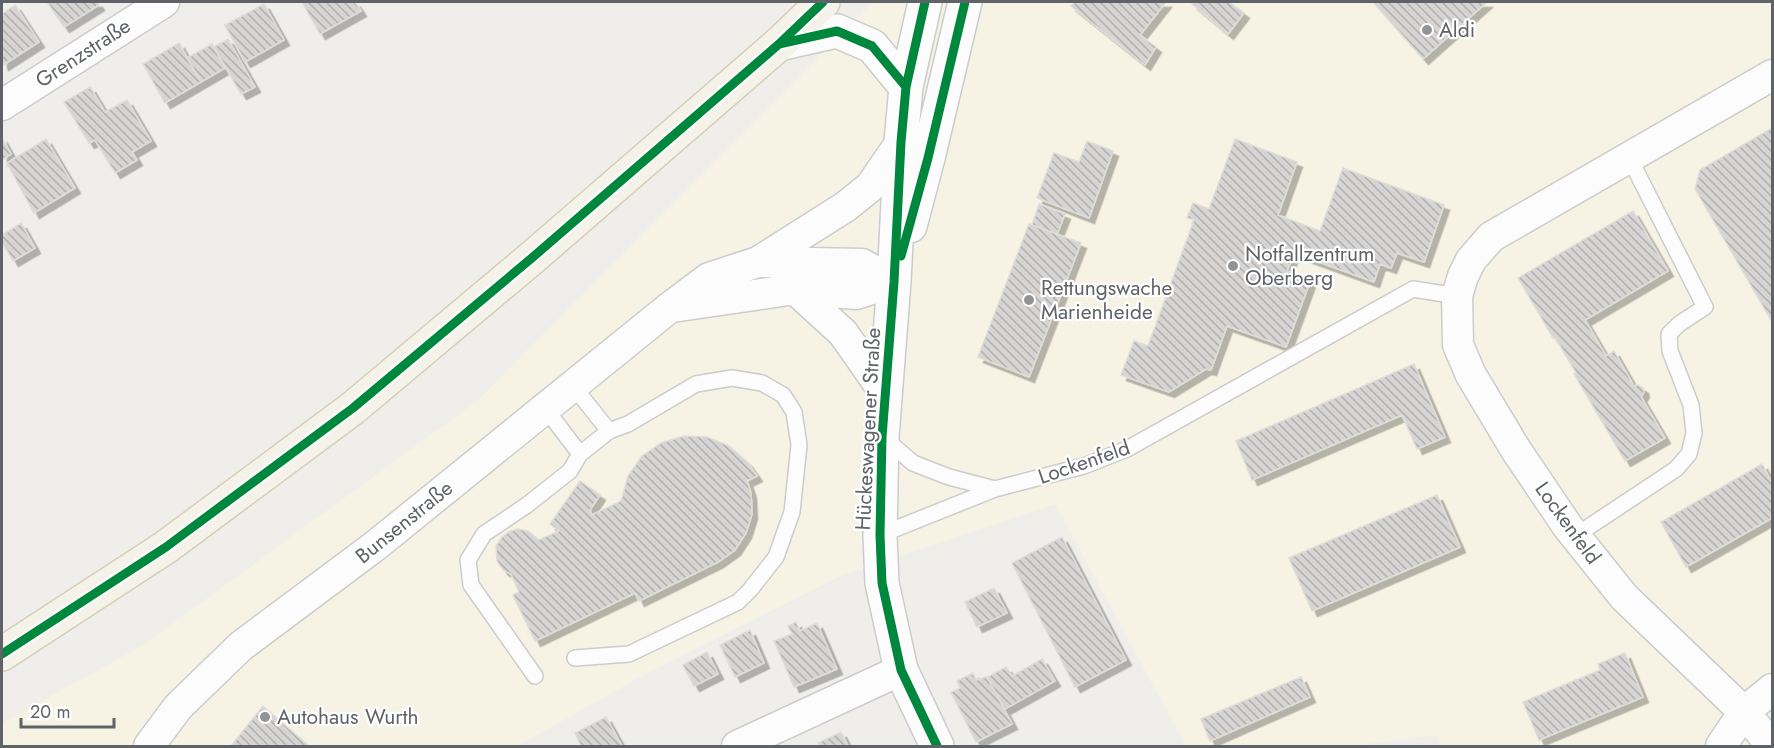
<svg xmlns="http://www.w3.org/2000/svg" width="1774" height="748" font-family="Jost,sans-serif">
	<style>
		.commercial { fill: #f7f3e4 }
		.building { fill: url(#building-back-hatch); stroke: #deddd9; stroke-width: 1.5; filter: url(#shadow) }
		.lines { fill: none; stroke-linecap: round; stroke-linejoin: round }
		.service-casing { stroke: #cbcccc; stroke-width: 18 }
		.minor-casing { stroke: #cbcccc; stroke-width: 33 }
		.tertiary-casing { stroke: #cbcccc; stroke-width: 36 }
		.primary-casing { stroke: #d7ceb8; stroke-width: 36 }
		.service { stroke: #fdfcfc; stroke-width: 15 }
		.minor { stroke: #fdfcfc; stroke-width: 30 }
		.tertiary { stroke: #fdfcfc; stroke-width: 33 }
		.primary { stroke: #f4f2e9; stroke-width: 33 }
		.cycleway-casing { stroke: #fff; stroke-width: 13 }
		.cycleway { stroke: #00873e; stroke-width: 9 }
		.poi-dot { fill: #919496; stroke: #fff; stroke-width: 2 }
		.labels { text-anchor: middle; stroke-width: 4.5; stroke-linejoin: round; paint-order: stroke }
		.poi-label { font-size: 21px; fill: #5f6368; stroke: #fff; text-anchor: start }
		.street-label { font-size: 21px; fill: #5f6368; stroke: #fff }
	</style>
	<defs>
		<pattern id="building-back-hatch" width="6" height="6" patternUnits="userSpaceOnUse" patternTransform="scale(1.5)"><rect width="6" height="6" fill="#d6d5d3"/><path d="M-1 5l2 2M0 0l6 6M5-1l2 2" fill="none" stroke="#b1b0af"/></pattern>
		<filter id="shadow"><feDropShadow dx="5.5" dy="5.5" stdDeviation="0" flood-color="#0004"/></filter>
	</defs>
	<rect width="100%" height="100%" fill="#efeeea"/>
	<!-- commercial -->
	<path class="commercial" d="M873 2H1772V746H1442L1436 735 1352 746H1186L1055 504 845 574 644 675 517 746H2V723L142 646 477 401Z"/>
	<!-- building -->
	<path class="building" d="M47 2H97L99 5 64 27Z
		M302 2H355L361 11 320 34Z
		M1075 2H1166L1140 35 1156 47 1145 65 1071 6Z
		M1194 2H1229L1244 13 1228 34 1192 4Z
		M1373 2H1487L1423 59Z
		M264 4 284 40 245 62 225 25Z
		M15 5 39 42 3 65 2 62V14Z
		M228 39 255 87 241 94 214 47Z
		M179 43 201 82 165 103 143 64Z
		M212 44 225 68 201 82 187 58Z
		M90 87 105 112 127 100 151 141 132 152 137 160 115 173 95 140 89 143 64 102Z
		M1772 128V322L1695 189 1700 170Z
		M2 138 11 154 2 160Z
		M46 139 75 188 34 213 7 163Z
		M1235 139 1297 162 1278 215 1320 231 1343 168 1444 205 1424 262 1397 253 1391 268 1380 264 1374 282 1294 253 1287 271 1311 279 1286 347 1227 326 1211 370 1206 369 1169 392 1121 375 1134 341 1148 346 1194 220 1187 218 1193 203 1209 209Z
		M1087 141 1113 151 1089 218 1037 198 1054 153 1079 162Z
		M1039 204 1065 214 1057 234 1032 225Z
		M1633 211 1668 271 1585 320 1606 356 1614 351 1634 386 1638 385 1643 388 1644 392 1641 397 1665 438 1625 461 1574 374 1576 373 1555 337 1553 338 1518 278Z
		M21 223 35 248 13 261 2 242V235Z
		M1029 224 1081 243 1029 377 978 357Z
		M1414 364 1445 437 1417 449 1402 415 1252 480 1236 441Z
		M684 436 707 437 729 446 747 462 757 476 747 481 751 493 752 514 746 533 735 550 718 562 639 601 635 593 535 641 513 595 519 592 511 574 503 570 497 561 496 546 502 537 509 532 517 529 528 531 539 540 559 531 550 524 580 481 600 495 590 510 592 515 621 501 628 476 642 456 661 443Z
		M1762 464 1772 483V518L1686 567 1661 522Z
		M1437 495 1460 547 1312 611 1289 558Z
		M1062 537 1126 660 1075 687 1012 563Z
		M994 588 1007 613 977 627 965 602Z
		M796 622 800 631 817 623 837 669 794 687 774 641 792 634 788 626Z
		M750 630 764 663 735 677 720 645Z
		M707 652 718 674 694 686 683 665Z
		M1625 653 1643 697 1539 740 1523 702 1600 670 1598 664Z
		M1042 659 1055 681 1005 709 987 677 1006 667 1012 676Z
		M973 673 976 680 987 677 1012 724 976 742 951 692 960 688 957 681Z
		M1301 677 1310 697 1210 741 1201 719Z
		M263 706 309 746H231Z
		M606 717 622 746H581L575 733Z
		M841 732 848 746H820L818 743Z"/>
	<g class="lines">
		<defs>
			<path id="service" d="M573 386 609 431
				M545 408 580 454
				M883 437 913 463 949 477 995 489
				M880 535 995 489 1084 466 1127 449 1413 289 1457 296
				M1575 536 1676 469 1689 454 1694 433 1691 405 1670 351 1669 334 1679 324 1705 307 1629 157
				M535 676 471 585 468 560 484 534 527 505 570 471 580 454 609 431 628 424 696 384 732 378 762 383 783 395 794 412 799 445 792 512 776 557 750 590 738 602 629 654 575 658"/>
			<path id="minor" d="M1772 75 1491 237 1471 260 1463 276 1457 296 1458 345 1471 375 1516 450 1568 527 1624 597 1744 712 1772 746
				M2 105 164 2
				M758 262 845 207 870 187 901 142
				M795 289 843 333 885 393
				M672 307 795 289 856 294 894 282
				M149 746 178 707 241 646 375 546 669 308 709 278 758 262 862 264 894 282
				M737 746 901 670
				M1721 746 1744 712 1772 689"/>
			<path id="tertiary" d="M925 2 906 87 901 142 894 282 882 437 880 535 882 583 901 670 937 746
				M779 44 837 31 872 46 906 87
				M910 226 928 158 965 2"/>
			<path id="primary" d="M2 654 166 547 353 408 533 257 779 44 823 2"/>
		</defs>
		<!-- service casing -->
		<use href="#service" class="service-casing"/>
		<!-- minor casing -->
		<use href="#minor" class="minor-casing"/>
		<!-- tertiary casing -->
		<use href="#tertiary" class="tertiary-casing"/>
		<!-- primary casing -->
		<use href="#primary" class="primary-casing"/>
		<!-- service -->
		<use href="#service" class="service"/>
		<!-- minor -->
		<use href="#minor" class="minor"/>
		<!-- tertiary -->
		<use href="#tertiary" class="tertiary"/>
		<!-- primary -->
		<use href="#primary" class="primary"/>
		<defs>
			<path id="cycleway" d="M925 2 906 87 901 142 894 282 882 437 880 535 882 583 901 670 937 746
				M779 44 837 31 872 46 906 87
				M901 256 928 158 965 2
				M2 654 166 547 353 408 533 257 779 44 823 2"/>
		</defs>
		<!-- cycleway casing -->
		<use href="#cycleway" class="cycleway-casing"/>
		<!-- cycleway -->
		<use href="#cycleway" class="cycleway"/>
	</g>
	<!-- markers -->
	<g class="poi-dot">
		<circle cx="1427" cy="30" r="6"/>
		<circle cx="1233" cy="266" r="6"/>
		<circle cx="1029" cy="300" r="6"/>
		<circle cx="265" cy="717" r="6"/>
	</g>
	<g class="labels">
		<!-- poi labels -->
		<g class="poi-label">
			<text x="1439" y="37">Aldi</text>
			<text x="1245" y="261">Notfallzentrum<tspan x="1245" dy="24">Oberberg</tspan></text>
			<text x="1041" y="295">Rettungswache<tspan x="1041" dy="24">Marienheide</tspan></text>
			<text x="277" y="724">Autohaus Wurth</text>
		</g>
		<!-- street labels -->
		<g class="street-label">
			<text transform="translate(83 53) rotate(-33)" y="7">Grenzstraße</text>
			<text transform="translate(868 429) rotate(-87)" y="7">Hückeswagener Straße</text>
			<text transform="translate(1084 462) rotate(-19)" y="7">Lockenfeld</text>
			<text transform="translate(404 522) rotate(-39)" y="7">Bunsenstraße</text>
			<text transform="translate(1568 523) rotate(54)" y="7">Lockenfeld</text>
		</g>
	</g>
	<!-- border -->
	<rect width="1774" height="748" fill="none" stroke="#5f6368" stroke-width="6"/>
	<!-- scale -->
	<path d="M21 718v9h93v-9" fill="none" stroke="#5f6368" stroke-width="3"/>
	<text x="30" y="718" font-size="18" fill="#5f6368" stroke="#ffffff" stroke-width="4.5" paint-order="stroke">20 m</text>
</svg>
